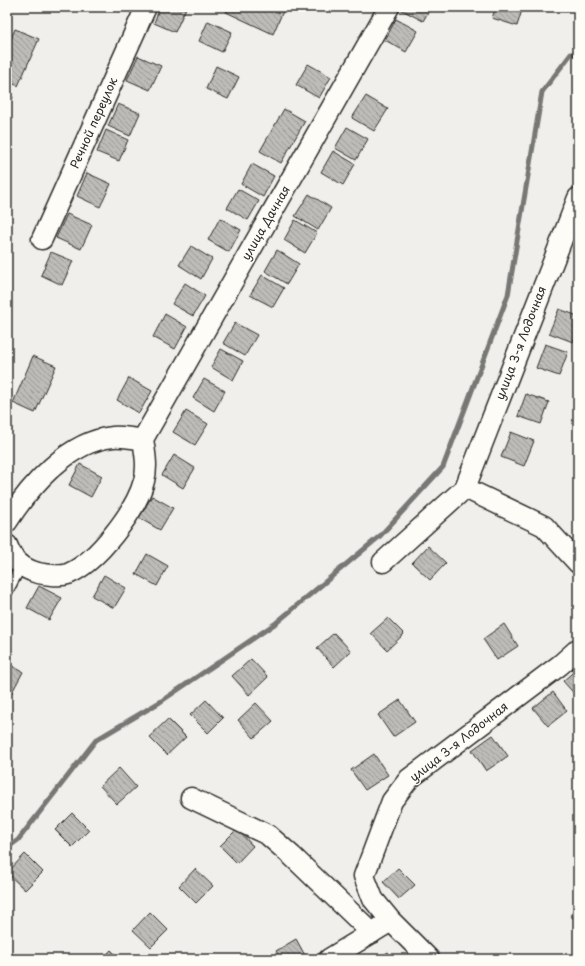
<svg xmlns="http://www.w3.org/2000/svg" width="585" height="966" font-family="'Playpen Sans',sans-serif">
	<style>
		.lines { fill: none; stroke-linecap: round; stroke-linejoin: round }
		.stream { stroke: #777775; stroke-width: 5 }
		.building { fill: url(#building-back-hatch); stroke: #2b2b2b }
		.service-casing { stroke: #2b2b2b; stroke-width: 13 }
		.minor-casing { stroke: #2b2b2b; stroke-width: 23 }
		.service { stroke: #fdfcf7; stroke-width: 10 }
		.minor { stroke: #fdfcf7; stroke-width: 20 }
		.labels { text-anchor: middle; stroke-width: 3; stroke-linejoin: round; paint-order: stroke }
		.street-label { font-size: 12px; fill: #2b2b2b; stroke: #fdfcf7 }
	</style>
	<defs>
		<pattern id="building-back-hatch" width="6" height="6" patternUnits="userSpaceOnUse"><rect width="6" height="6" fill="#bdbcb8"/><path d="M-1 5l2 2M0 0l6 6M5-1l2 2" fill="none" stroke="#9a9996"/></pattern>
	</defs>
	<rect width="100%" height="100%" fill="#f0efeb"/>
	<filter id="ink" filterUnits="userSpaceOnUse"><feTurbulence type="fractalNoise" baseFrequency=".025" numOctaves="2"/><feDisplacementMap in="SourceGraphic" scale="8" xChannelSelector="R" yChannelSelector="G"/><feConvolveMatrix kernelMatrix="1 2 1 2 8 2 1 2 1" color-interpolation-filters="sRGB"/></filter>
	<g filter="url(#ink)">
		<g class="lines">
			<!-- stream -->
			<path class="stream" d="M7 848 18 840 96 740 160 702 276 623 380 536 443 467 508 295 542 92 571 54H578"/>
		</g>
		<!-- building -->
		<path class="building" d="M160 7 186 8 175 32 154 23Z
			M229 7H279L284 9 273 34 226 12Z
			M402 7H431L423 21 400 9Z
			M496 7H523L517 26 492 18Z
			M396 19 418 31 406 52 385 40Z
			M208 21 232 32 222 52 199 41Z
			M15 29 39 39 18 86 7 81V48Z
			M138 56 161 66 150 90 127 80Z
			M308 64 331 77 319 98 296 85Z
			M216 66 239 77 228 99 206 89Z
			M7 95 13 97 7 110Z
			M366 96 388 109 374 131 352 118Z
			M118 104 140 113 130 136 108 126Z
			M284 109 305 121 281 163 260 151Z
			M347 127 368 139 356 160 335 148Z
			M106 130 128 140 119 161 97 152Z
			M333 151 355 164 343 185 321 172Z
			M252 164 274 176 263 197 241 184Z
			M87 173 111 184 100 207 77 196Z
			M238 189 259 201 248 220 227 208Z
			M309 194 331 208 318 230 295 216Z
			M67 214 92 225 81 249 56 238Z
			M220 218 241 230 229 252 208 240Z
			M295 220 317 233 305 253 284 240Z
			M191 246 212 259 201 279 179 265Z
			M277 250 299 264 287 284 265 271Z
			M51 252 73 261 62 285 41 275Z
			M262 275 284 288 273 307 250 295Z
			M185 283 205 296 193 316 172 304Z
			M559 309 578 316V329L573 342 549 333Z
			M165 314 187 327 175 349 153 337Z
			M235 323 257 335 245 356 223 343Z
			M545 344 568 352 559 376 536 368Z
			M221 349 243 361 233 380 211 367Z
			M33 356 56 366 35 413 13 403Z
			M129 378 152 391 139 413 117 400Z
			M204 379 225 391 214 411 193 398Z
			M526 394 549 402 541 424 518 416Z
			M186 411 208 424 195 445 173 432Z
			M511 432 534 441 524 466 501 457Z
			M174 455 195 468 183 488 162 475Z
			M80 464 102 476 91 497 69 485Z
			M152 496 173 508 160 530 139 518Z
			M428 546 446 563 430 580 412 563Z
			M147 554 168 566 157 586 136 574Z
			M104 575 126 588 114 608 92 596Z
			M39 586 62 598 49 620 27 608Z
			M388 618 404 634 387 650 371 633Z
			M504 624 518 646 497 660 483 639Z
			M334 633 351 651 334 667 317 648Z
			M251 659 268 677 249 695 232 676Z
			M7 663 23 672 11 694 7 692Z
			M578 668V698L563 681Z
			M553 692 567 711 548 726 533 708Z
			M206 700 223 718 208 733 190 715Z
			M400 700 415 722 393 737 378 715Z
			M256 703 273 721 254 738 238 720Z
			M168 719 186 737 167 755 149 737Z
			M493 735 508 756 486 771 472 750Z
			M374 754 388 775 365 790 351 770Z
			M119 768 136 787 117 804 100 786Z
			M72 813 89 830 72 847 55 830Z
			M237 829 253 846 237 863 220 846Z
			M25 854 43 872 25 890 7 873Z
			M398 868 415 885 399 899 383 882Z
			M195 869 213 886 196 903 179 886Z
			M578 904V921L570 916Z
			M150 912 168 930 151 947 133 930Z
			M296 939 307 959H281L276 951Z
			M111 950 120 959H102Z
			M388 952 392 959H378Z"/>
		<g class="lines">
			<defs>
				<path id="service" d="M7 592 21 566"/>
				<path id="minor" d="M42 239 146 7
					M143 439 389 7
					M465 488 544 526 578 563
					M7 522C29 487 68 441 113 437 123 436 133 439 143 439 145 453 148 467 144 481 136 511 97 562 68 574 60 577 39 574 32 571 19 566 12 558 7 545
					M383 562 465 488 578 198
					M191 798 268 835 292 856 372 933
					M391 921 429 959
					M329 959 391 921 373 899 364 876 392 801 409 779 560 665 578 649"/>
			</defs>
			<!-- service casing -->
			<use href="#service" class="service-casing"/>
			<!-- minor casing -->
			<use href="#minor" class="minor-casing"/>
			<!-- service -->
			<use href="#service" class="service"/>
			<!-- minor -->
			<use href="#minor" class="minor"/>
		</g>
	</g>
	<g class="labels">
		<!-- street labels -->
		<g class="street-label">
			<text transform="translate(94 123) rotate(-66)" y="4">Речной переулок</text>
			<text transform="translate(266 223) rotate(-60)" y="4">улица Дачная</text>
			<text transform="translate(521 343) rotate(-69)" y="4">улица 3-я Лодочная</text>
			<text transform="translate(459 742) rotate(-38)" y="4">улица 3-я Лодочная</text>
		</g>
	</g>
	<!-- margin -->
	<rect width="585" height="966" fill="none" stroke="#fdfcf7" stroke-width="24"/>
	<rect x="12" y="12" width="561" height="942" fill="none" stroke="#2b2b2b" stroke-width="1.5" filter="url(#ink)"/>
</svg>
